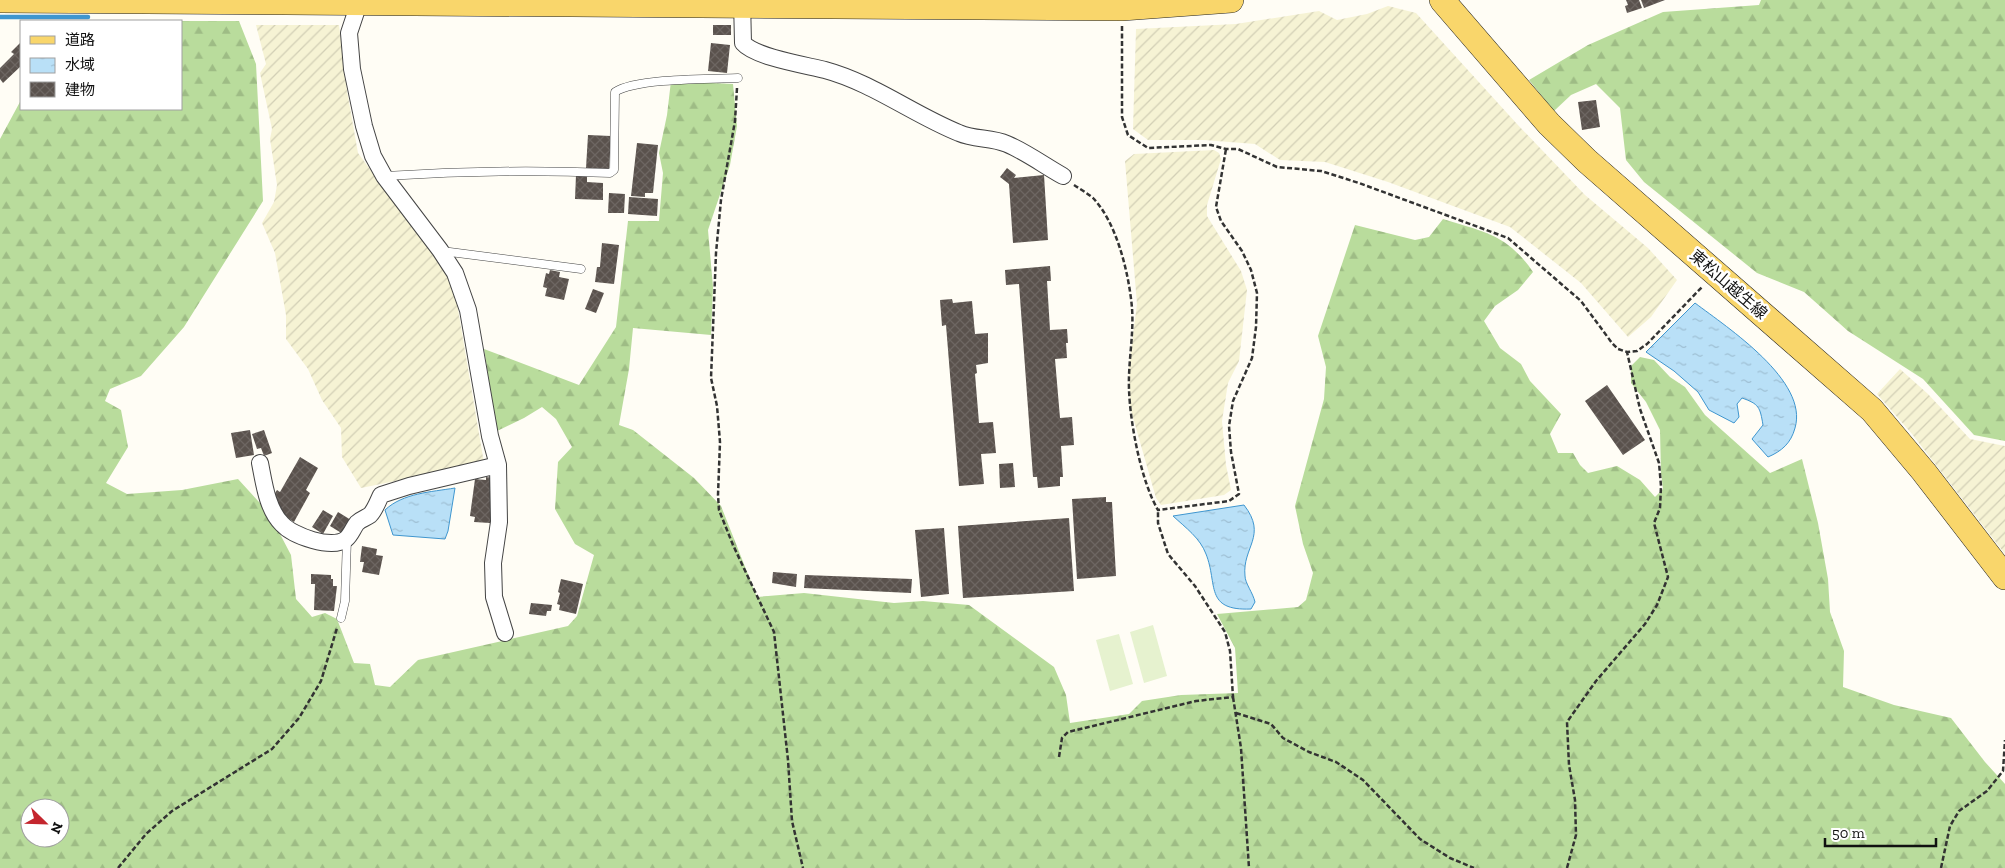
<svg xmlns="http://www.w3.org/2000/svg" width="2005" height="868" font-family="'Zilla Slab','Noto Sans JP',serif">
	<style>
		.farmland { fill: url(#farmland-furrows) }
		.forest { fill: url(#forest-firs); fill-rule: evenodd }
		.pitch { fill: #e6f2cf }
		.water { fill: url(#water-ripples); stroke: #3f96cf }
		.lines { fill: none; stroke-linecap: round; stroke-linejoin: round }
		.stream { stroke: #3f96cf; stroke-width: 4.5 }
		.building { fill: url(#building-cross-hatch) }
		.lane-casing { stroke: #444; stroke-width: 9 }
		.street-casing { stroke: #444; stroke-width: 18 }
		.primary-casing { stroke: #222; stroke-width: 26 }
		.path { stroke: #333; stroke-width: 2.5; stroke-dasharray: 5 2.5; stroke-linecap: butt }
		.lane { stroke: #fff; stroke-width: 8 }
		.street { stroke: #fff; stroke-width: 16 }
		.primary { stroke: #f9d66b; stroke-width: 25 }
		.labels { text-anchor: middle; stroke-width: 5; stroke-linejoin: round; paint-order: stroke }
		.street-label { font-size: 16px; fill: #111; stroke: #fff }
	</style>
	<defs>
		<pattern id="farmland-furrows" width="10" height="10" patternUnits="userSpaceOnUse" patternTransform="scale(1.25)"><rect width="10" height="10" fill="#f6f3d4"/><path d="M-1 1l2-2M0 10L10 0M9 11l2-2" fill="none" stroke="#d2cfb5"/></pattern>
		<pattern id="forest-firs" width="22" height="20" patternUnits="userSpaceOnUse" patternTransform="scale(1.25)"><rect width="22" height="20" fill="#b9dc9c"/><path d="M5 1l3.5 6h-7zM16 11l3.5 6h-7z" fill="#9ebc85"/></pattern>
		<pattern id="water-ripples" width="26" height="14" patternUnits="userSpaceOnUse" patternTransform="scale(1.25)"><rect width="26" height="14" fill="#b9e0f7"/><path d="M2 4q2-2 4 0t4 0M15 11q2-2 4 0t4 0" fill="none" stroke="#9ebfd3"/></pattern>
		<pattern id="building-cross-hatch" width="8" height="8" patternUnits="userSpaceOnUse" patternTransform="scale(1.25)"><rect width="8" height="8" fill="#5a524d"/><path d="M0 0l8 8M0 8l8-8" fill="none" stroke="#6d6662"/></pattern>
	</defs>
	<rect width="100%" height="100%" fill="#fffdf5"/>
	<!-- farmland -->
	<path class="farmland" d="M1388 6 1416 13 1517 124 1585 195 1648 248 1677 280 1651 317 1628 337 1581 283 1510 227 1388 182 1325 162 1280 160 1255 144 1204 140H1148L1133 129 1136 29 1236 24 1319 11 1337 20 1367 14Z
		M256 25H339L347 91 358 153 442 267 455 292 484 463 361 488 342 457 341 428 322 400 308 369 286 339V315L275 253 262 223 274 202 277 185 270 139 272 129 260 73 266 64Z
		M1214 150 1219 153 1221 159 1207 205V216L1241 271 1247 290 1239 361 1228 383 1222 421 1226 465 1231 490 1224 495 1161 505 1156 498 1130 407 1129 366 1137 304 1125 161 1134 154Z
		M1900 369 1928 394 1970 439 2005 446V554L1912 434 1877 394Z"/>
	<!-- forest -->
	<path class="forest" d="M1761 0H2005V441L1974 435 1923 379 1848 331 1804 292 1757 273 1644 182 1626 160 1620 108 1596 84 1571 95 1554 111 1529 80 1588 45 1663 12 1759 5Z
		M117 21H239L256 64 263 201 184 327 141 376 110 389 105 401 121 410 128 447 106 483 127 494 182 490 238 479 269 513 291 555 296 599 312 617 325 613 337 619 354 663 370 664 375 685 390 687 418 660 568 626 577 616 594 555 575 544 555 509 558 462 572 447 556 419 542 407 524 418 497 431 484 349 579 385 616 327 628 221H659L663 173 659 153 667 115 671 81 733 84 737 126 730 165 708 230 713 287 711 335 633 328 629 369 619 425 633 430 694 478 721 506 757 597 804 593 894 603 923 601 969 605 1054 667 1066 695 1070 723 1129 714 1142 701 1181 695 1238 693 1235 648 1217 614 1298 607 1306 600 1313 573 1303 544 1295 506 1324 399 1326 367 1318 336 1355 225 1415 240 1429 237 1443 219C1484 232 1507 234 1533 272L1518 290 1495 306 1484 321 1500 348 1521 364 1530 381 1561 414 1550 434 1558 453H1573L1580 465 1588 473 1617 466 1640 480 1655 497 1663 489 1661 473 1660 430 1646 402 1631 383V366L1640 357 1654 360 1670 377 1685 387 1705 415 1770 473 1802 459 1818 523 1828 579 1830 612 1844 651 1843 687 1894 705 1951 718 1985 762 2005 784V868H0V139L21 100V109H181V21ZM30 808H60V838H30Z"/>
	<!-- pitch -->
	<path class="pitch" d="M1153 625 1167 676 1144 683 1130 632Z
		M1119 634 1133 684 1110 691 1096 640Z"/>
	<!-- water -->
	<path class="water" d="M1695 303C1728 328 1809 381 1795 428 1791 443 1782 451 1768 457L1752 439 1763 425C1760 407 1759 404 1742 398L1737 404 1739 417 1734 423 1709 410 1698 392 1674 371 1646 352Z
		M455 488 448 531 445 539 393 535 385 510C403 493 431 492 455 488Z
		M1244 505C1268 536 1242 547 1245 576 1245 583 1253 593 1255 602L1251 609C1204 611 1218 584 1206 554 1200 538 1186 528 1173 516Z"/>
	<g class="lines">
		<!-- stream -->
		<path class="stream" d="M0 17H88"/>
	</g>
	<!-- building -->
	<path class="building" d="M1626 0H1639L1642 8 1627 13 1625 6 1628 5Z
		M1641 0H1665L1644 8Z
		M713 25H731V35H713Z
		M21 42V66L3 83 0 79V68L14 54 11 52Z
		M711 43 730 45 727 73 708 71Z
		M1596 100 1600 127 1582 130 1578 102Z
		M588 135 611 136 609 169 586 168Z
		M637 143 658 145 653 193H645V197L631 196Z
		M1007 168 1016 175 1014 178 1044 175 1048 240 1013 243 1009 184 1000 177Z
		M576 175 587 176V182L603 183V200L575 199Z
		M609 193 625 194 624 213H608Z
		M629 197 658 199 657 216 628 214Z
		M602 243 619 245 614 284 595 282 597 267H600Z
		M1050 266 1051 281H1047L1050 330 1067 329 1068 343H1066L1067 358 1055 359 1060 418 1072 417 1074 445 1061 446 1063 477H1060V486L1038 488 1037 477H1033L1019 284 1006 285 1005 270Z
		M550 270 560 272 559 277 569 279 564 300 545 296 547 288 543 287 546 273 549 274Z
		M593 289 604 293 596 313 585 309Z
		M952 299 953 303 972 301 975 334 988 333V363L976 365 977 373 975 374 979 423 993 422 996 453 981 454 984 484 959 486 946 325 942 326 940 300Z
		M1607 385 1645 440 1623 455 1585 401Z
		M250 430 254 455 236 458 231 433Z
		M264 430 272 453 264 456 261 448 257 449 252 434Z
		M300 457 318 468 306 490 310 493 294 522 282 515 272 498 277 490 280 492Z
		M1013 463 1015 487 1000 488 999 464Z
		M486 477 495 478 490 523 474 522 475 517 470 516 475 479 486 480Z
		M1106 497V502H1112L1116 576 1077 579 1072 499Z
		M323 510 333 516 323 534 312 527Z
		M338 512 351 520 343 534 330 526Z
		M1069 518 1074 591 963 598 958 526Z
		M944 528 949 594 921 597 915 530Z
		M362 546 377 549 376 555 383 556 379 575 362 572 364 562H360Z
		M773 572 797 574 796 587 772 583Z
		M311 574 331 575V579H333V586H337L334 611 314 610 315 584H311Z
		M805 575 912 579 911 593 804 588Z
		M561 579 583 584 576 614 559 610 560 605 557 604 560 593 558 592Z
		M531 603 552 605 551 611H547L546 616 529 614Z"/>
	<g class="lines">
		<defs>
			<path id="lane" d="M385 176C460 171 535 170 610 173L614 170 615 92C636 78 711 79 738 78
				M442 251 581 269
				M341 618 345 601 347 538"/>
			<path id="street" d="M742 0 743 43C755 57 805 65 825 70 873 83 914 115 959 133 975 140 991 137 1007 144 1026 152 1045 166 1063 176
				M359 3 349 33 352 69 364 126 373 156 384 176 440 250 455 273 468 310 490 436 498 465 499 522 493 563 494 597 505 633
				M260 463C264 483 267 509 282 524 293 536 332 550 346 539 351 535 353 528 357 523 361 519 366 518 370 515 375 510 378 501 381 495L409 486 498 465"/>
			<path id="primary" d="M0 0 1122 8 1231 0
				M1442 0 1549 124 1587 161 1872 410 1924 472 2005 577"/>
		</defs>
		<!-- lane casing -->
		<use href="#lane" class="lane-casing"/>
		<!-- street casing -->
		<use href="#street" class="street-casing"/>
		<!-- primary casing -->
		<use href="#primary" class="primary-casing"/>
		<!-- path -->
		<path class="path" d="M1122 26V117L1128 135 1148 148 1211 145 1226 149H1238L1277 167 1321 171 1359 183 1508 238 1581 301 1612 343 1618 349 1627 352 1637 351 1647 344 1703 286
			M737 88 735 121 721 200 716 253 711 378 717 406 720 442 718 495 719 510 733 545 774 632 788 760 792 821 803 868
			M1074 185C1080 189 1087 193 1093 198 1117 223 1129 274 1132 308 1134 335 1128 362 1129 389 1130 423 1141 481 1158 510L1229 501 1239 494 1231 452 1229 426 1233 401 1252 358 1256 327 1257 293 1251 270 1242 251 1221 221 1216 207 1226 149
			M1233 697 1241 748 1249 868
			M1236 713 1271 724 1283 738 1309 752 1336 762 1363 780 1420 839 1450 858 1474 868
			M1059 757 1062 738 1068 732 1196 701 1233 697 1230 651 1225 632 1195 586 1168 554 1158 523V510
			M118 868 146 834 172 811 272 749 299 718 321 681 337 628
			M1567 868 1576 835 1575 800 1569 765 1567 722 1596 681 1645 624 1657 605 1668 577 1654 523 1660 508 1661 486 1659 463 1640 409 1627 352
			M1941 868 1950 826 1959 811 1987 791 2003 771 2005 740"/>
		<!-- lane -->
		<use href="#lane" class="lane"/>
		<!-- street -->
		<use href="#street" class="street"/>
		<!-- primary -->
		<use href="#primary" class="primary"/>
	</g>
	<g class="labels">
		<!-- street labels -->
		<g class="street-label">
			<text transform="translate(1729 284) rotate(41)" y="6">東松山越生線</text>
		</g>
	</g>
	<!-- legend -->
	<rect x="20" y="20" width="162" height="90" fill="#ffffff" stroke="#a0a0a0"/>
	<rect x="30" y="36" width="25" height="8" fill="#f9d66b" stroke="#a0a0a0"/>
	<text x="65" y="45" font-size="15" fill="#111111">道路</text>
	<rect x="30" y="58" width="25" height="15" fill="url(#water-ripples)" stroke="#a0a0a0"/>
	<text x="65" y="70" font-size="15" fill="#111111">水域</text>
	<rect x="30" y="82" width="25" height="15" fill="url(#building-cross-hatch)" stroke="#a0a0a0"/>
	<text x="65" y="95" font-size="15" fill="#111111">建物</text>
	<!-- north arrow -->
	<g transform="translate(45 823) rotate(113)"><circle r="24" fill="#ffffff" stroke="#a0a0a0"/>
	<path d="M0-4L9 19L0 12L-9 19Z" fill="#c4262e"/>
	<text y="-8" font-size="14" font-weight="bold" text-anchor="middle" fill="#111111">N</text>
	</g>
	<!-- scale -->
	<path d="M1825 838v8h111v-8" fill="none" stroke="#111111" stroke-width="2.5"/>
	<text x="1832" y="838" font-size="15" fill="#111111" stroke="#ffffff" stroke-width="4" paint-order="stroke">50 m</text>
</svg>
